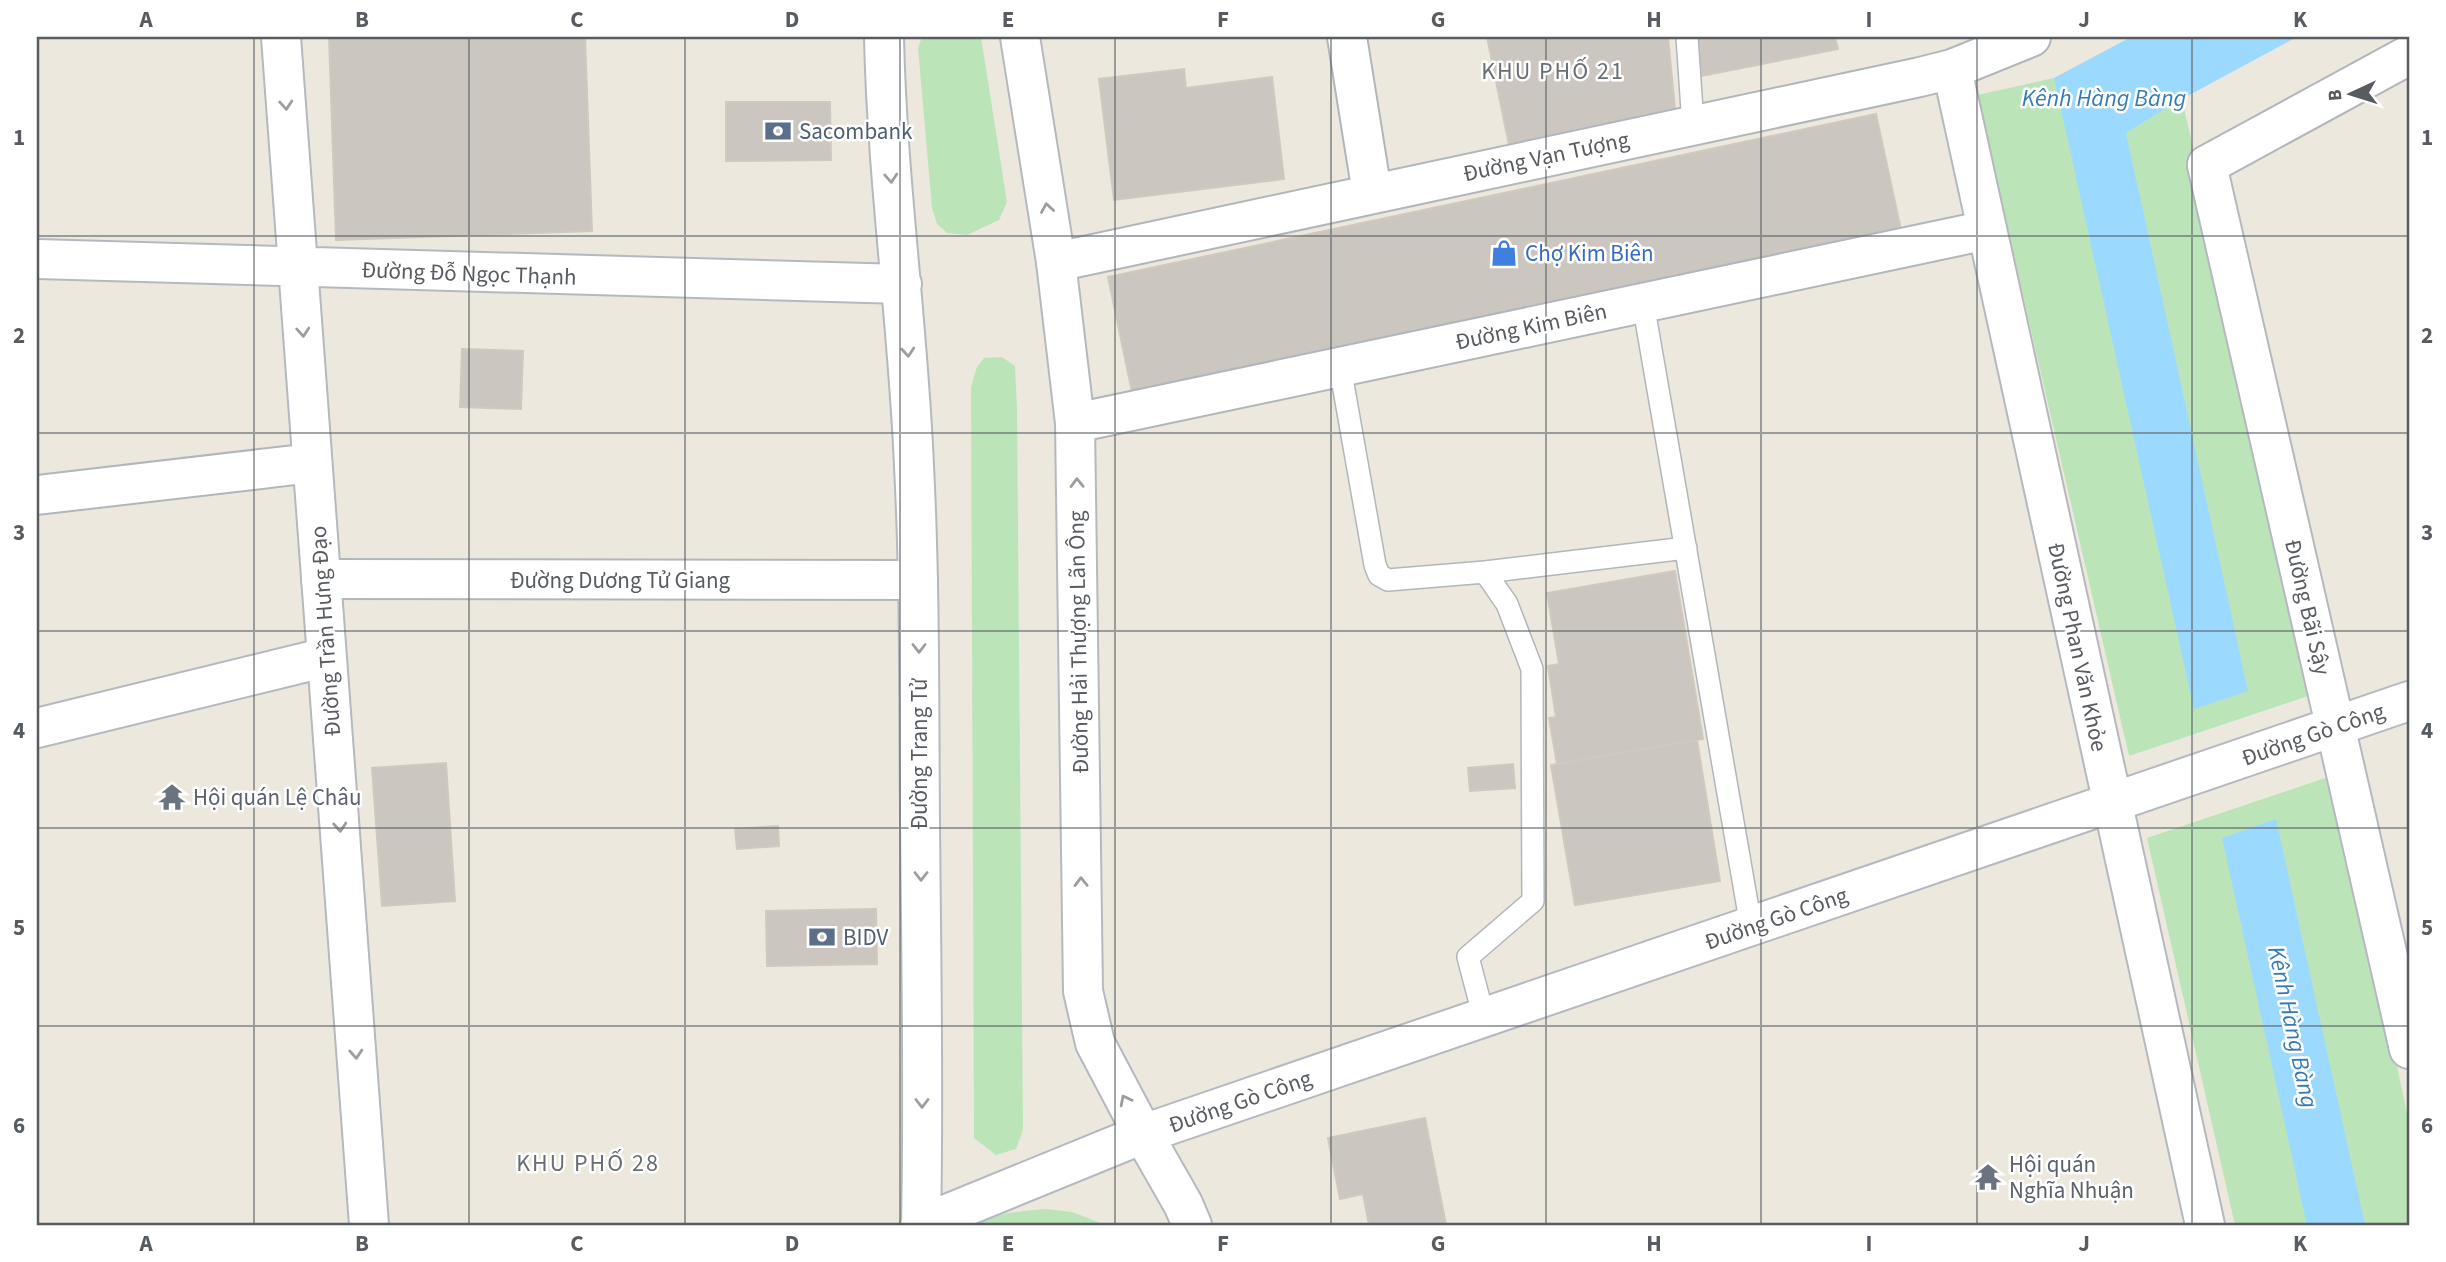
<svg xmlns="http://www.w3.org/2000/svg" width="2446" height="1262" font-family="'Source Sans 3',sans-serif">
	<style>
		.green { fill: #bbe5b9 }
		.water { fill: #9bd9ff }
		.building { fill: #ccc6c0; stroke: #d0c9bd; stroke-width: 2 }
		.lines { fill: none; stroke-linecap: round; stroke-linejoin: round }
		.lane-casing { stroke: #b2b6ba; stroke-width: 24 }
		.street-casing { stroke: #b2b6ba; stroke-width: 42 }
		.secondary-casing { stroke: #b5b9bf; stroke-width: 42 }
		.lane { stroke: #fff; stroke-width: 21 }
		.street { stroke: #fff; stroke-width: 38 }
		.secondary { stroke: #fff; stroke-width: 38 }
		.oneway { stroke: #9b9da0 }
		.grid { fill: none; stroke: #585c61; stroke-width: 2; stroke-opacity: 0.55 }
		.labels { text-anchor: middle; stroke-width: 5; stroke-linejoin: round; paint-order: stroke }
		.service-label { font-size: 23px; fill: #4e5e75; stroke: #fff; text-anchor: start }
		.street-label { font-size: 23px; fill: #585c61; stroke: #fff }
		.shop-label { font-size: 23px; fill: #366cbe; stroke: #fff; text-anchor: start }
		.worship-label { font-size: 23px; fill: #5b616d; stroke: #fff; text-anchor: start }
		.neighbourhood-label { font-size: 24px; letter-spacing: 2px; fill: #696e73; stroke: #fff }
		.water-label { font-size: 24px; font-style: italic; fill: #367ab4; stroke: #fff }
		.neatline { fill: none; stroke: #585c61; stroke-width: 2.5 }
		.grid-label { font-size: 23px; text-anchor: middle; font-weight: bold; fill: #585c61 }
	</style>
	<rect width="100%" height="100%" fill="#ece8de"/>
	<!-- green -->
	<path class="green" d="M922 37H981L1007 202 999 220 967 235 947 233 937 224 932 208 918 48Z
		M2054 78 2126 133 2182 99 2317 693 2129 756 1977 95Z
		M1002 357 1015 366 1017 407 1023 1130 1016 1149 996 1155 974 1138 971 387 977 367 984 358Z
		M2334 775 2409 1122V1225H2235L2147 838Z
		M1046 1209 1072 1212 1106 1225H977C995 1212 1024 1211 1046 1209Z"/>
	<!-- water -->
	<path class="water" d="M2131 37H2297L2182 99 2126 133 2248 691 2194 709 2054 78Z
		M2276 819 2365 1225H2307L2222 838Z"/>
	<!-- building -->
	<path class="building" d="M329 37H585L592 231 336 240Z
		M1487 37H1668L1675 109 1509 145Z
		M1697 37H1835L1838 49 1701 76Z
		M1184 69 1186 88 1272 77 1284 179 1114 200 1099 79Z
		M726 102H830L831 160 726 161Z
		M1876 114 1901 230 1132 392 1108 277Z
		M462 349 523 351 521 409 460 407Z
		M1675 571 1703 739 1557 764 1549 718 1556 717 1548 666 1559 664 1547 593Z
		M1697 740 1720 881 1575 905 1551 765Z
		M446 763 455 901 382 906 372 768Z
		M1513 764 1515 788 1470 791 1468 768Z
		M778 826 779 846 737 849 735 829Z
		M876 909 877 964 767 966 766 911Z
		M1425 1118 1446 1225H1369L1363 1194 1340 1199 1328 1138Z"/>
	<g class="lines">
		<defs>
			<path id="lane" d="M1687 37 1693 125
				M1643 303 1751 926
				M1340 367 1375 565 1379 575 1388 580 1485 572 1507 604 1532 669 1533 901 1468 957 1484 1018
				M1485 572 1686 548"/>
			<path id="street" d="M1347 37 1372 193
				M2207 165 2409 55
				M1056 262 1920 77 1952 69 2031 37
				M1075 423 1987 230
				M37 495 312 463
				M321 579 918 580"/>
			<path id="secondary" d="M281 37 369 1225
				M884 37C887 180 908 322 914 466 920 583 919 701 920 819 921 954 924 1090 921 1225
				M1020 37 1056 262 1075 423 1083 991 1095 1043 1143 1134 1183 1204 1192 1225
				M1952 69 2205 1225
				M2207 165 2409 1049
				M37 259 902 284
				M37 728 327 657
				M920 1225 1143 1134 2409 701"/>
		</defs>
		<!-- lane casing -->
		<use href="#lane" class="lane-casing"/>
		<!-- street casing -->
		<use href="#street" class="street-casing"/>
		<!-- secondary casing -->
		<use href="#secondary" class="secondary-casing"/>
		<!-- lane -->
		<use href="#lane" class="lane"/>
		<!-- street -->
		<use href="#street" class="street"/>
		<!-- secondary -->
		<use href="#secondary" class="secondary"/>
	</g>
	<!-- one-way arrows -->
	<defs><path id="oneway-chevron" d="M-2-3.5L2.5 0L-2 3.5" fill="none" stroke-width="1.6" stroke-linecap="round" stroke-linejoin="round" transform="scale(1.75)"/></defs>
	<g class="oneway">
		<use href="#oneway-chevron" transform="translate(286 105) rotate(86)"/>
		<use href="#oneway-chevron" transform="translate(891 178) rotate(86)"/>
		<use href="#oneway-chevron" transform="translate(1047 208) rotate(-99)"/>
		<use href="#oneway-chevron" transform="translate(303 332) rotate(86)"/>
		<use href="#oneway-chevron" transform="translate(908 352) rotate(85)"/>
		<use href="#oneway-chevron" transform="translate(1077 483) rotate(-91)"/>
		<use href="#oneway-chevron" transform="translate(919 648) rotate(90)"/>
		<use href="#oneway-chevron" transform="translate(340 827) rotate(86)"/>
		<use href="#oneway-chevron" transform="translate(921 876) rotate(90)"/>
		<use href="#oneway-chevron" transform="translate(1081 882) rotate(-91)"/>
		<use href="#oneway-chevron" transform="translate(356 1054) rotate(86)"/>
		<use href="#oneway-chevron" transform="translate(1125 1100) rotate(-117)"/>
		<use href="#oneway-chevron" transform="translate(922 1103) rotate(90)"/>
	</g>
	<!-- grid -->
	<path class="grid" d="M254 37V1225M469 37V1225M685 37V1225M900 37V1225M1115 37V1225M1331 37V1225M1546 37V1225M1761 37V1225M1977 37V1225M2192 37V1225M37 236H2409M37 433H2409M37 631H2409M37 828H2409M37 1026H2409"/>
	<!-- icons -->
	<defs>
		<symbol id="bank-bare" viewBox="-9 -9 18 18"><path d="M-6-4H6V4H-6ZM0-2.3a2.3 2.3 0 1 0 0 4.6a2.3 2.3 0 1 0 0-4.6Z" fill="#5c6f8a" stroke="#fff" stroke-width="2.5" paint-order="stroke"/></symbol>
		<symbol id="shop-bare" viewBox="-9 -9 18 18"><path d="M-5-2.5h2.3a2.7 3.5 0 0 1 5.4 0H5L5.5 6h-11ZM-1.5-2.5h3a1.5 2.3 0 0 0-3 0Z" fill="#3f7fe0" stroke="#fff" stroke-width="2.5" paint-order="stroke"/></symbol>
		<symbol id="temple-bare" viewBox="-9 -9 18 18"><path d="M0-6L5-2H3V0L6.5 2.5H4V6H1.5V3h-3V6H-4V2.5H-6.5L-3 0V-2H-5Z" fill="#6b7280" stroke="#fff" stroke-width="2.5" paint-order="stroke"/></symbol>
	</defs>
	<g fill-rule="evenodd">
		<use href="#bank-bare" x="759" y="112" width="38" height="38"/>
		<use href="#shop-bare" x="1485" y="234" width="38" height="38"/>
		<use href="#temple-bare" x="153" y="778" width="38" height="38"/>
		<use href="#bank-bare" x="803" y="918" width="38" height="38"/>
		<use href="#temple-bare" x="1969" y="1158" width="38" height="38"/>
	</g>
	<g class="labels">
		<!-- service labels -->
		<g class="service-label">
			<text x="799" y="139">Sacombank</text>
			<text x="843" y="945">BIDV</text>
		</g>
		<!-- street labels -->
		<g class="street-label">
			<text transform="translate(1546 156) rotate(-12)" y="8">Đường Vạn Tượng</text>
			<text transform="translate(469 273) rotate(2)" y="8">Đường Đỗ Ngọc Thạnh</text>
			<text transform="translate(1531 326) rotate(-12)" y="8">Đường Kim Biên</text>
			<text x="620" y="588">Đường Dương Tử Giang</text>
			<text transform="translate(2308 607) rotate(77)" y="8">Đường Bãi Sậy</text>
			<text transform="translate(325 631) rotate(-94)" y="8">Đường Trần Hưng Đạo</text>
			<text transform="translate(1078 642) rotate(-91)" y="8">Đường Hải Thượng Lãn Ông</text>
			<text transform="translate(2078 647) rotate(78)" y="8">Đường Phan Văn Khỏe</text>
			<text transform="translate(2313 734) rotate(-19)" y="8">Đường Gò Công</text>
			<text transform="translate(919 754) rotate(-90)" y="8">Đường Trang Tử</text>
			<text transform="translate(1776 918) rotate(-19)" y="8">Đường Gò Công</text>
			<text transform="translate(1240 1101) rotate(-19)" y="8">Đường Gò Công</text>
		</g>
		<!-- shop labels -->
		<g class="shop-label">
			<text x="1525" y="261">Chợ Kim Biên</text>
		</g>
		<!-- worship labels -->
		<g class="worship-label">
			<text x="193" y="805">Hội quán Lệ Châu</text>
			<text x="2009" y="1172">Hội quán<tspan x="2009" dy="26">Nghĩa Nhuận</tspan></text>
		</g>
		<!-- neighbourhood labels -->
		<g class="neighbourhood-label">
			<text x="1553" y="79">KHU PHỐ 21</text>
			<text x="588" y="1171">KHU PHỐ 28</text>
		</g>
		<!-- water labels -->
		<g class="water-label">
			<text x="2104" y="106">Kênh Hàng Bàng</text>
			<text transform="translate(2293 1027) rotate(78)" y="8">Kênh Hàng Bàng</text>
		</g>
	</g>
	<!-- border -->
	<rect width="2446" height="1262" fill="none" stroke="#ffffff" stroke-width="77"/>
	<!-- north arrow -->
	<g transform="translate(2351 94) rotate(266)" stroke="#ffffff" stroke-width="5" paint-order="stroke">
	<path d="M0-5L12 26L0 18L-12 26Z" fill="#585c61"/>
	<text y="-10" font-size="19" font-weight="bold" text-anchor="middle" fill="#585c61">B</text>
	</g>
	<rect x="38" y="38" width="2370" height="1186" class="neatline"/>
	<g class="grid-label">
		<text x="146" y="27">A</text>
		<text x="362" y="27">B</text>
		<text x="577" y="27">C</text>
		<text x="792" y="27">D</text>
		<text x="1008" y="27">E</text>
		<text x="1223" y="27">F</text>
		<text x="1438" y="27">G</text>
		<text x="1654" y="27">H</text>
		<text x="1869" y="27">I</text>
		<text x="2084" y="27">J</text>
		<text x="2300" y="27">K</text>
		<text x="19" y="145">1</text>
		<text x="2427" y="145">1</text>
		<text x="19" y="343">2</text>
		<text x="2427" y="343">2</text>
		<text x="19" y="540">3</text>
		<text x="2427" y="540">3</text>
		<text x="19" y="738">4</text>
		<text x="2427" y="738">4</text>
		<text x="19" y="935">5</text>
		<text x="2427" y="935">5</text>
		<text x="19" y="1133">6</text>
		<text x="2427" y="1133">6</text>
		<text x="146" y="1251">A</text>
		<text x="362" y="1251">B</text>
		<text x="577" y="1251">C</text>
		<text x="792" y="1251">D</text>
		<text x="1008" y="1251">E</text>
		<text x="1223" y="1251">F</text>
		<text x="1438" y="1251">G</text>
		<text x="1654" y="1251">H</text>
		<text x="1869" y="1251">I</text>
		<text x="2084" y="1251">J</text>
		<text x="2300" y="1251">K</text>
	</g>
</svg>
